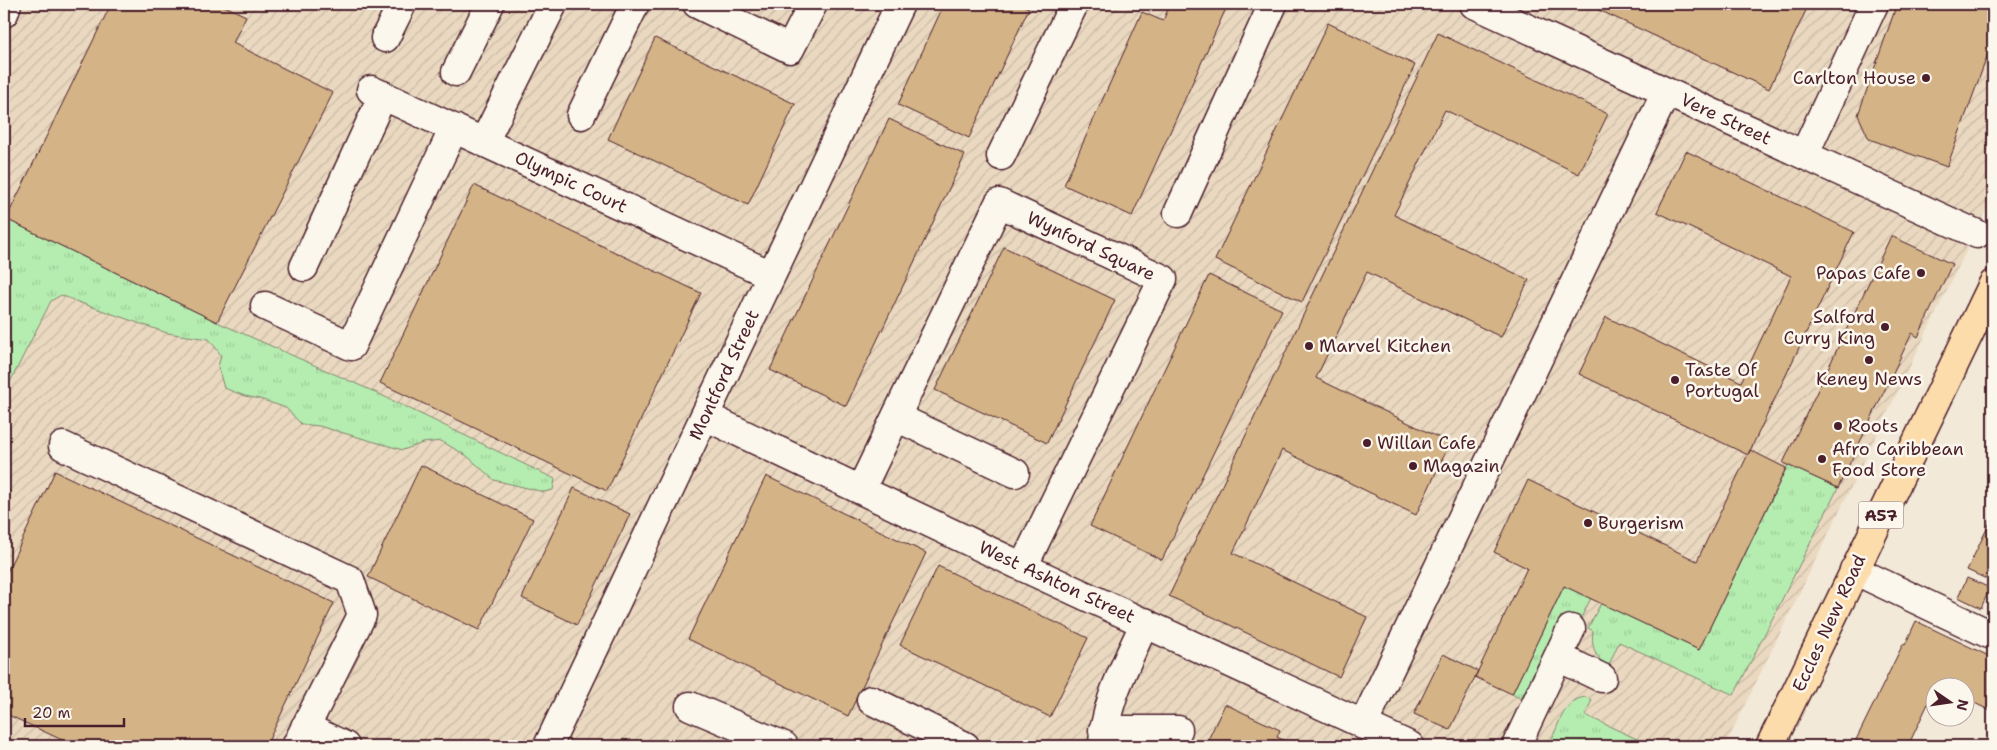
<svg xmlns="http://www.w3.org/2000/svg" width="1997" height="750" font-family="'Shantell Sans',sans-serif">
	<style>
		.industrial { fill: url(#industrial-furrows) }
		.grass { fill: url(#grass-tufts); stroke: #80866e }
		.building { fill: #d4b387; stroke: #4a1f2b }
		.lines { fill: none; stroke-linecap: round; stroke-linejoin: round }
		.minor-casing { stroke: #4a1f2b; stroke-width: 31 }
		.major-casing { stroke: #4a1f2b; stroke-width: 31 }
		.minor { stroke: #fbf7ec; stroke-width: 28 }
		.major { stroke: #fddcac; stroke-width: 28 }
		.poi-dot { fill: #4a1f2b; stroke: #fbf7ec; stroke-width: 2 }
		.labels { text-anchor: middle; stroke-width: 5; stroke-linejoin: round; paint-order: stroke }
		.shield { fill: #fbf7ec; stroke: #7f6065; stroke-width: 1 }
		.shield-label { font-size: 16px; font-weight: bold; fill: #4a1f2b }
		.poi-label { font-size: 18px; fill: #4a1f2b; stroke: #fbf7ec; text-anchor: start }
		.street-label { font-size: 18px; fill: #4a1f2b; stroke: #fbf7ec }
	</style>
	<defs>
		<pattern id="industrial-furrows" width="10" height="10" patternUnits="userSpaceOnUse" patternTransform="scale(1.25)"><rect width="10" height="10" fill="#ead9c0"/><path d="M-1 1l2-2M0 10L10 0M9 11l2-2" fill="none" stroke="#cabaa5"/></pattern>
		<pattern id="grass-tufts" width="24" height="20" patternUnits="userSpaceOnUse" patternTransform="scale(1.25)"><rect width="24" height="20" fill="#b5edb0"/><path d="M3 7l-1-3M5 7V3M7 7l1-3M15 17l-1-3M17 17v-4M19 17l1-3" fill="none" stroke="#9dcb98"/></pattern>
	</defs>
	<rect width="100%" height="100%" fill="#f3e9d8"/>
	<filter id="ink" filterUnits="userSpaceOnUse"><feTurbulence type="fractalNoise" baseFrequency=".02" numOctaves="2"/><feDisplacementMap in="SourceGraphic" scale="10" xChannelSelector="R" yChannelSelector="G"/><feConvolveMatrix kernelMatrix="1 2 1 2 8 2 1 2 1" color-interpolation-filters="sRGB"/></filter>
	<g filter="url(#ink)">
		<!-- industrial -->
		<path class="industrial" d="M4 4H1993V196L1725 746H4Z"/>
		<!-- grass -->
		<path class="grass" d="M4 218 217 322 377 393 555 479 553 490 544 492 494 480 467 456 441 441 423 443 403 450 319 426 301 424 286 408 260 399 245 396 224 388 218 367 221 355 209 339 167 333 78 302 61 295 51 301 4 394Z
			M1788 465 1838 488 1734 695 1619 642 1608 667C1595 657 1591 647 1593 631L1588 628 1601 603 1699 650Z
			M1564 586 1591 598 1578 624 1561 616 1521 699 1512 694Z
			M1585 697 1592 700 1585 715 1652 746H1551V741C1559 724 1564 700 1585 697Z"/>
		<!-- building -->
		<path class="building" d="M111 4H220L246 16 233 43 333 93 217 322 6 219Z
			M944 4H1019L1029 8 969 138 898 105Z
			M1170 4H1228L1132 216 1064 185 1142 12 1163 21Z
			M1586 4H1809L1769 89Z
			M1897 4H1979L1993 9V40L1947 167 1869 139 1858 115Z
			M1328 23 1415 65 1302 302 1215 260Z
			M1438 33 1608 114 1579 174 1445 110 1394 215 1529 280 1501 337 1367 272 1316 378 1450 443 1416 515 1282 450 1233 553 1367 617 1339 677 1169 596Z
			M655 38 795 104 748 205 608 139Z
			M889 119 965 155 846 406 770 370Z
			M1686 151 1854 232 1748 455 1579 374 1606 317 1741 382 1791 276 1657 212Z
			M474 185 701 293 607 491 380 383Z
			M1891 236 1952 264 1918 337 1912 333 1838 488 1783 463Z
			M1004 247 1115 300 1047 443 935 390Z
			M1209 275 1282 310 1162 560 1090 526Z
			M1750 450 1786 468 1699 650 1564 586 1512 694 1475 677 1527 568 1494 552 1528 480 1697 561Z
			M421 465 533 519 479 630 368 577Z
			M55 471 334 603 266 746H75L4 713V578Z
			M766 476 926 553 848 716 688 639Z
			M574 488 630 514 577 625 522 598Z
			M1993 516V582L1967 570Z
			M938 566 1088 638 1050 717 900 645Z
			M1967 578 1990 588 1981 608 1958 597Z
			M1916 621 1993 658V712L1964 698V688H1942L1937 685 1934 688V691L1908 746H1853L1903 644 1905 645Z
			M1443 654 1478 671 1450 730 1414 714Z
			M1225 704 1280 730 1277 737 1296 746H1205Z"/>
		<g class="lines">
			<defs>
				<path id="minor" d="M697 4 790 49 813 4
					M1474 4 1977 234
					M4 13 7 4
					M385 38 402 4
					M456 72 490 4
					M371 90 771 275
					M581 115 635 4
					M484 142 553 4
					M1804 155 1874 4
					M1001 156 1074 4
					M1178 213 1273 4
					M304 267 383 95
					M265 306 351 346 454 128
					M705 416 1023 567 1410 746
					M896 417 1015 473
					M63 446 350 580 362 615 296 746
					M861 489 999 203 1163 279 1023 567
					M1854 570 1989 634H1993
					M1558 657 1602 678
					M871 700 965 746
					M690 706 784 746
					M1363 725 1666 92
					M305 727 345 746
					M1103 730H1178
					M548 746 900 4
					M1103 746C1104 703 1128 661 1145 622
					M1516 746 1571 629"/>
				<path id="major" d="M1770 746 1993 284"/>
			</defs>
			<!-- minor casing -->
			<use href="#minor" class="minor-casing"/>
			<!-- major casing -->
			<use href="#major" class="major-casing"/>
			<!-- minor -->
			<use href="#minor" class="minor"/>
			<!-- major -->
			<use href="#major" class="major"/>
		</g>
	</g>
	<!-- markers -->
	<g class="poi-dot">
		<circle cx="1926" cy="78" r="5"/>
		<circle cx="1921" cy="273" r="5"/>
		<circle cx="1885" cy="327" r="5"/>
		<circle cx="1309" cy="346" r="5"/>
		<circle cx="1869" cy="360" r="5"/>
		<circle cx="1675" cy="380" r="5"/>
		<circle cx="1838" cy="426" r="5"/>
		<circle cx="1367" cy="443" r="5"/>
		<circle cx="1822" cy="459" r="5"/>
		<circle cx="1413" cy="466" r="5"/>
		<circle cx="1588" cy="523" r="5"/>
	</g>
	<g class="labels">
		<!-- shield labels -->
		<rect class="shield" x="1858.5" y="501.5" width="45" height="27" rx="4"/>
		<g class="shield-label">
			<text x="1881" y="521">A57</text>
		</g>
		<!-- poi labels -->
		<g class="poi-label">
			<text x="1916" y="84" text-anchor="end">Carlton House</text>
			<text x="1911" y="279" text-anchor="end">Papas Cafe</text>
			<text x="1875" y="323" text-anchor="end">Salford<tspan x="1875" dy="21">Curry King</tspan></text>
			<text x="1319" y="352">Marvel Kitchen</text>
			<text x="1685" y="376">Taste Of<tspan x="1685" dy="21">Portugal</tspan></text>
			<text x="1869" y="385" text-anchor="middle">Keney News</text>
			<text x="1848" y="432">Roots</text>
			<text x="1377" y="449">Willan Cafe</text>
			<text x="1832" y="455">Afro Caribbean<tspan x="1832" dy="21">Food Store</tspan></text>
			<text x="1423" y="472">Magazin</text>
			<text x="1598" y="529">Burgerism</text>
		</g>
		<!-- street labels -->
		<g class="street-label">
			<text transform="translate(1726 119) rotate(25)" y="6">Vere Street</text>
			<text transform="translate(571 182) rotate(25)" y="6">Olympic Court</text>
			<text transform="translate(1091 246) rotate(25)" y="6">Wynford Square</text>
			<text transform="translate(724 375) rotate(-65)" y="6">Montford Street</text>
			<text transform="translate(1057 582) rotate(25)" y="6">West Ashton Street</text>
			<text transform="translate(1829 623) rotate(-65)" y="6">Eccles New Road</text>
		</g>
	</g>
	<!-- margin -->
	<rect width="1997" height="750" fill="none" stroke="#fbf7ec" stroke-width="20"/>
	<rect x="10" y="10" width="1977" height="730" fill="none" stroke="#4a1f2b" stroke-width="2" filter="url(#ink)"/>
	<!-- north arrow -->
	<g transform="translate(1950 702) rotate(103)"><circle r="24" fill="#fbf7ec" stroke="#b4a19f"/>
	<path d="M0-4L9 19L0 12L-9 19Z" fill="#4a1f2b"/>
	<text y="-8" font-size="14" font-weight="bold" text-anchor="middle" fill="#4a1f2b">N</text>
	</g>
	<!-- scale -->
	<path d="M25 718v8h99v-8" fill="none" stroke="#4a1f2b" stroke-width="2.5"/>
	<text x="32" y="718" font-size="15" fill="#4a1f2b" stroke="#fbf7ec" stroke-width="4" paint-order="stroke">20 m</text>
</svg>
